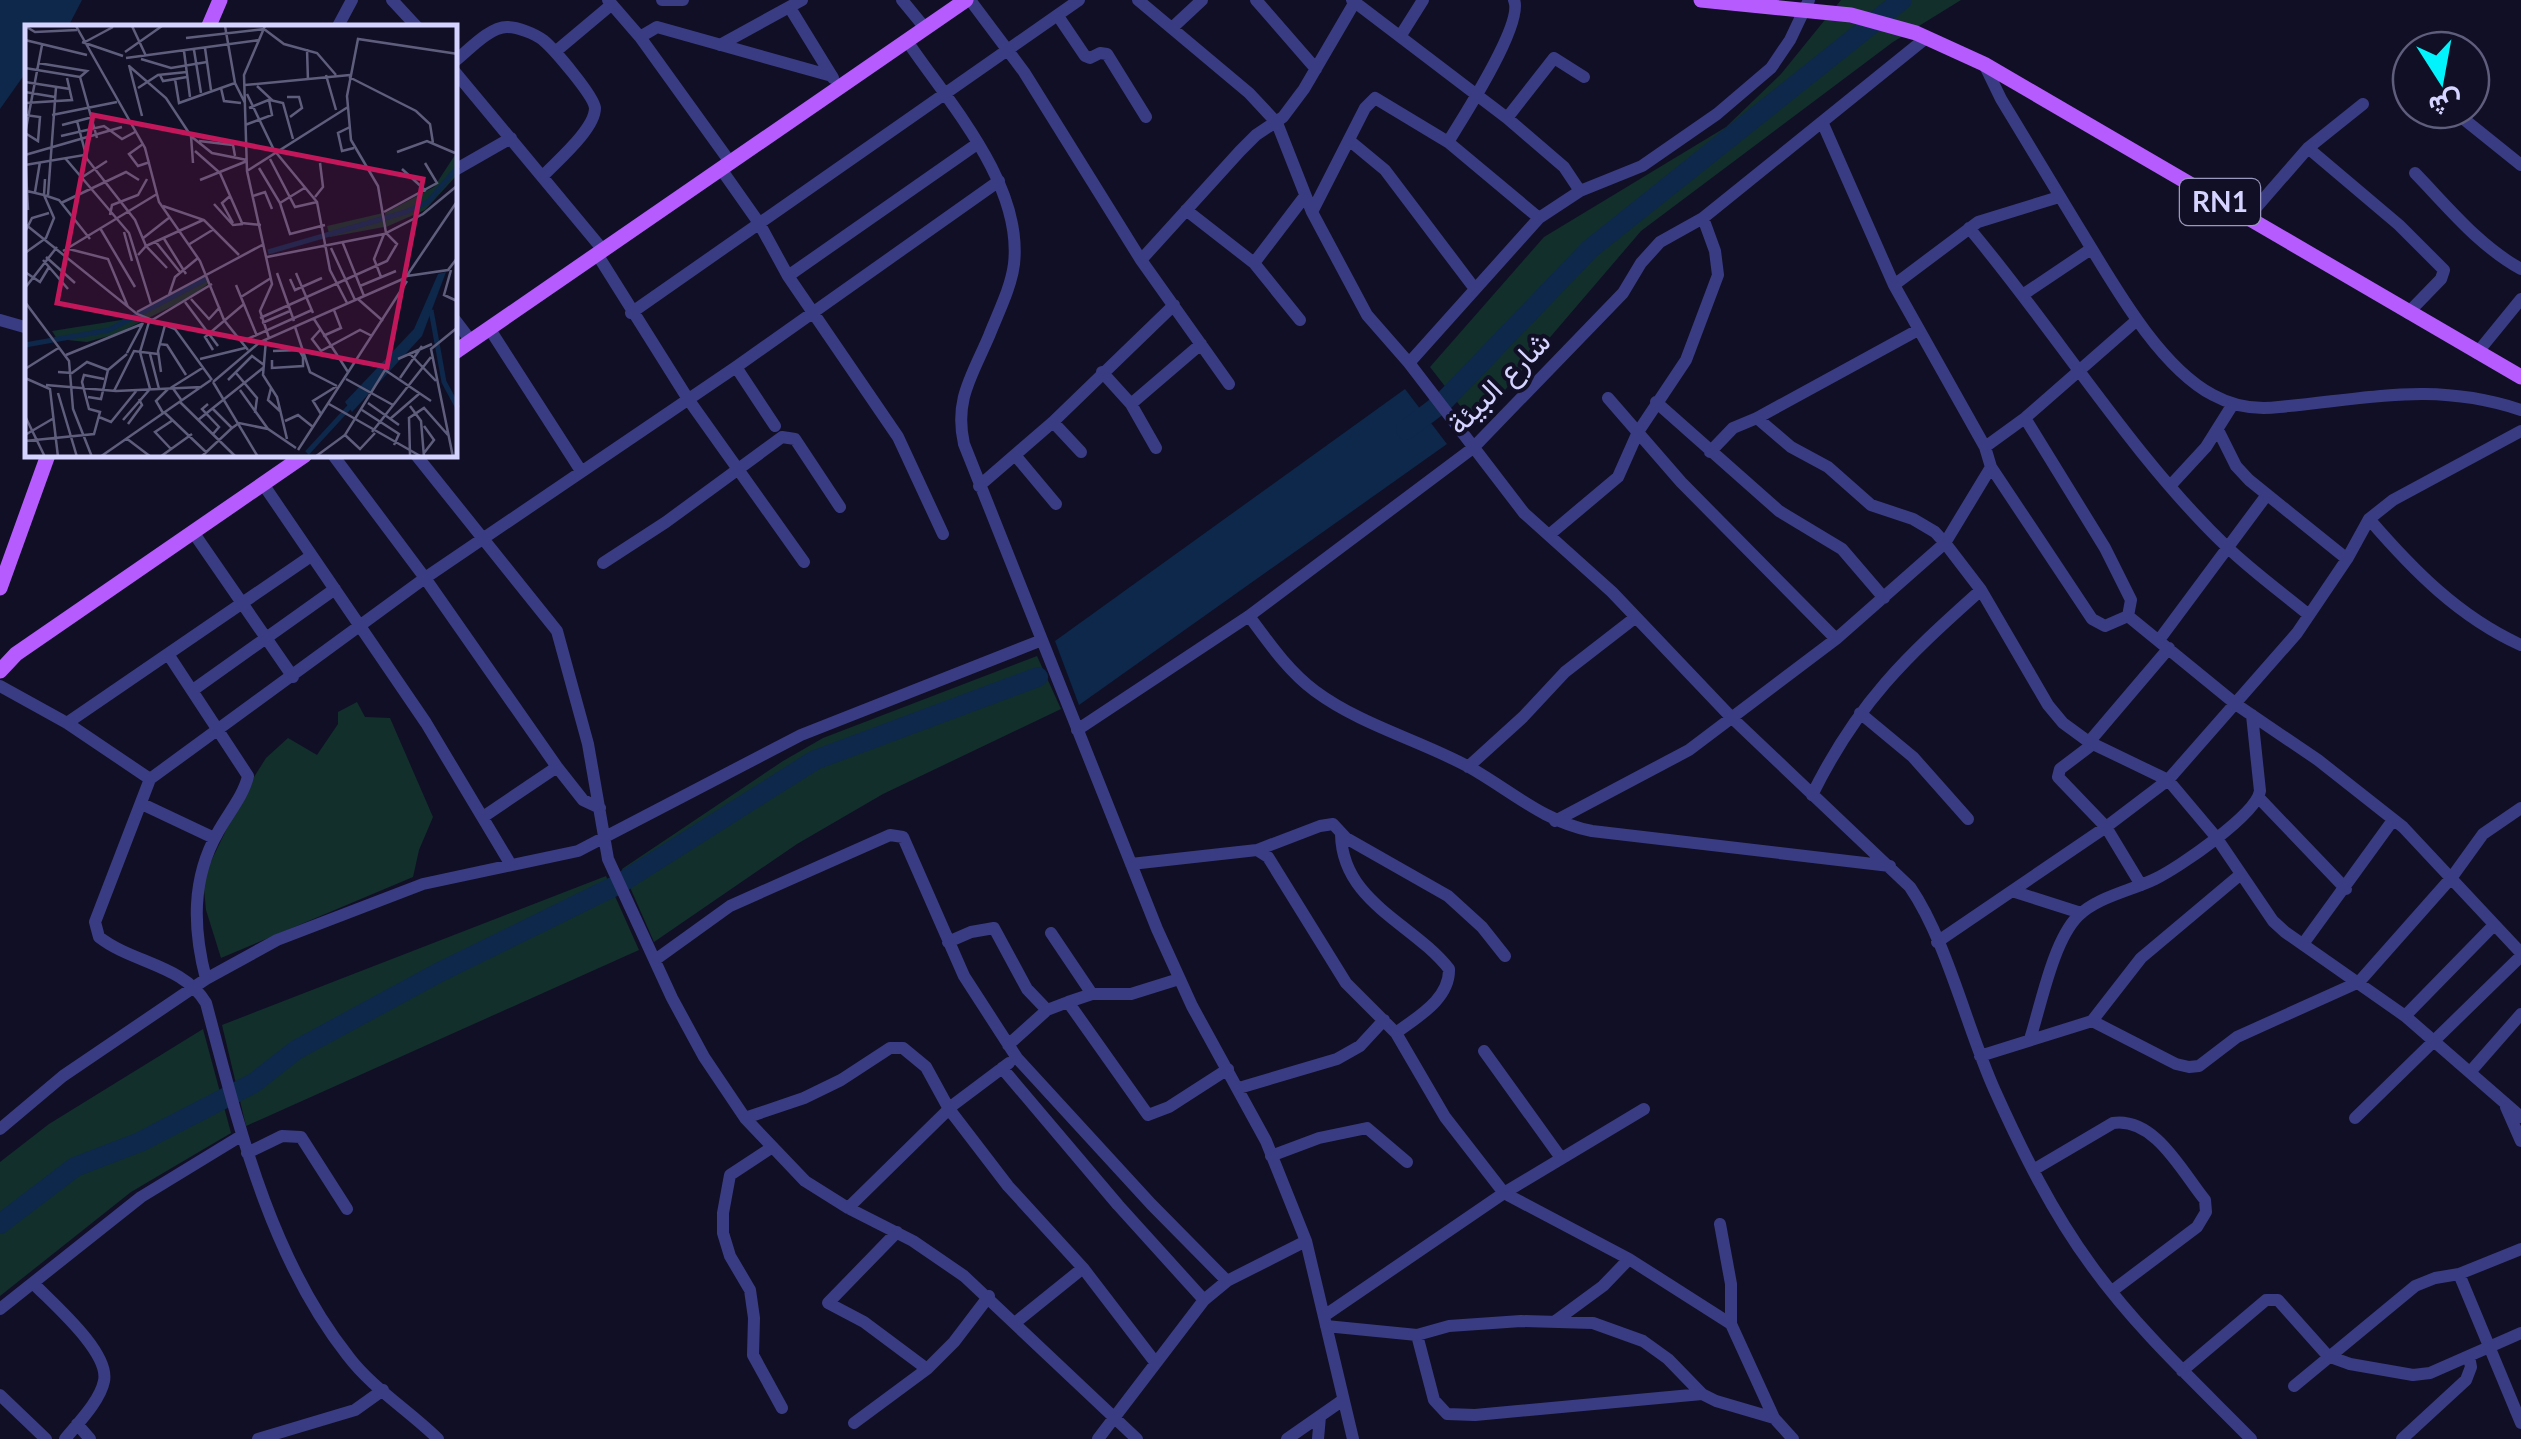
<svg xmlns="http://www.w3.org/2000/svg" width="2521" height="1439" font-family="Lato,Vazirmatn,sans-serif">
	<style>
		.green { fill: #122f2c }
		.water { fill: #0d284a }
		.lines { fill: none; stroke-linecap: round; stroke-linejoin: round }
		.river { stroke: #0d284a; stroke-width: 20 }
		.minor { stroke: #3a3c83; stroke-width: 12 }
		.major { stroke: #b65bfe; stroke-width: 15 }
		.labels { text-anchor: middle; stroke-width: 8; stroke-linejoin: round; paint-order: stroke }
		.shield { fill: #110f25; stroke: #9a98be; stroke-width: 2.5 }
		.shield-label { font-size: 28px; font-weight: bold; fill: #d5d3ff }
		.street-label { font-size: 30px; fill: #d5d3ff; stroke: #110f25 }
		.inset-river { fill: none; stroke: #0d284a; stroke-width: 5 }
		.inset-road { fill: none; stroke: #5f5d7c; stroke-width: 2.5 }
		.view { fill: #c2185b; fill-opacity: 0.15; stroke: #c2185b; stroke-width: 5 }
		.inset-edge { fill: none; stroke: #d5d3ff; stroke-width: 5 }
	</style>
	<rect width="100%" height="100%" fill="#110f25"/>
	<!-- green -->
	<path class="green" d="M1841 0H1961L1893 42 1641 231 1475 425 1430 367 1544 237 1726 127 1781 74Z
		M1037 656 1061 709 883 794 797 844 654 942 622 869 783 761 823 738Z
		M357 702 365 717 390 718 433 817 419 850 413 877 221 958 206 910 203 878 244 793 266 758 288 738 317 755 338 724V712Z
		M606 876 639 950 246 1126 222 1025Z
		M203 1029 231 1133 131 1192 0 1296V1162L49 1124Z"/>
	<!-- water -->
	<path class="water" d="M0 0H82L68 27 28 28 27 71 0 109Z
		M1405 389 1447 444 1079 705 1055 641Z"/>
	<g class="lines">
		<!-- river -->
		<path class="river" d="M1406 430 1443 402 1590 249 1902 0
			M0 1224 75 1167 140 1142 254 1083 296 1050 438 973 619 884 815 760 1038 677"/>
		<!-- minor -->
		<path class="minor" d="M392 0 418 28
			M608 0 640 37 730 162
			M662 0H683
			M902 0 925 28
			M970 0 1024 72 1141 260 1229 384
			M1138 0 1249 93 1277 123 1312 212 1367 315 1409 363 1524 513 1612 592 1730 716 1910 887C1947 941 1967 1029 1995 1091 2022 1151 2052 1212 2091 1265 2137 1329 2196 1383 2251 1439
			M1256 0 1316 69
			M1352 0 1507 118 1564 167 1580 191
			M790 8 833 78
			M1058 16 1085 56 1090 58 1100 53 1107 54 1146 117
			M337 28 352 0
			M1172 28 1202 0
			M1401 35 1423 0
			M640 37 657 27 832 76
			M907 41C949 103 1023 184 1014 264 1011 288 998 313 989 336 972 376 954 400 964 444L1157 929 1192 1006 1266 1141 1306 1241 1353 1439
			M720 45 802 0
			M555 52 611 5
			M455 61C468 51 489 27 507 27 518 27 535 34 543 40 554 49 594 96 595 108 595 129 557 161 543 176
			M1984 64 2001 99C2026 140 2051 182 2076 223 2109 276 2156 365 2213 395 2233 406 2256 410 2279 407 2368 399 2433 381 2521 410
			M455 72 603 250
			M2460 116 2521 165
			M1507 118 1554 58 1584 77
			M1823 124 1894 285 1985 447 1991 467 2092 619 2105 626 2128 616
			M1350 141 1385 170 1475 289
			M1448 142C1463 118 1524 23 1514 0
			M2308 148 2399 225 2444 270 2441 279 2408 313
			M721 169 759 223 788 276 898 437 943 534
			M455 170 511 138
			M2415 173C2448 207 2479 246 2521 269
			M1186 210 1254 263 1300 320
			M1312 212 1365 108 1375 98 1448 142 1539 218
			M2247 218 2308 148 2363 104
			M1969 228C2055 330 2131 455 2226 546 2252 571 2281 592 2309 615
			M597 254 688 399 804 562
			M1141 260 1240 151 1256 135 1283 117 1304 89 1356 0
			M1254 263 1305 196
			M788 276 977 144
			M1894 285 1978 222 2059 197
			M2024 294 2091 249
			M631 313 1079 0
			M0 320 28 328
			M455 320 471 341
			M489 328 581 471
			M2477 353 2521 299
			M1409 363 1539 218 1580 191 1642 166 1717 114 1771 68 1790 40 1809 0
			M736 367 775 426
			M1102 372 1131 404 1156 448
			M1608 398 1681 482 1836 639
			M1656 402 1779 511 1842 549 1884 598
			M1131 404 1201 344
			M2025 418 2105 548 2131 600 2128 616
			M1053 422 1081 452
			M2218 430 2236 466 2249 480 2347 559
			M1985 447 2025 418 2137 320
			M1710 452 1733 428 1757 418 1918 330
			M333 455 425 578 557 767 583 800 600 808
			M416 455 557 631 588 744 608 859 672 998 704 1057 745 1118 805 1181 848 1208 913 1241 964 1276 1137 1439
			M1015 455 1056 504
			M1991 467 1945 543 1981 590 2048 705 2063 723 2089 742 2168 780 2216 837 2273 921 2285 932 2405 1016 2521 1117
			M263 484 426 723 511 865
			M979 486 1053 422 1174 305
			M2170 486 2206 447 2233 404
			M2369 519C2413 570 2459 617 2521 645
			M193 532 293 677
			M1549 535 1618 477 1638 432 1686 360 1718 275 1715 251 1703 218
			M603 563 666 522 782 437 795 439 840 507
			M1249 616C1269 643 1288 671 1315 691 1361 725 1419 740 1469 767 1510 790 1544 822 1592 831L1890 866
			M2128 616 2237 705 2318 760 2403 827 2521 953
			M2159 640 2266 496
			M168 654 248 776C244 795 227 815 218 832 191 879 193 929 206 979
			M0 686 67 723 150 779
			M193 690 335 589
			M1860 713 1913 757 1968 819
			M67 723 311 556
			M1077 730 1249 616 1473 448 1623 293 1641 263 1660 242 1703 218 1926 38
			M2089 742 2169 648
			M2093 744 2060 769 2058 777 2106 827 2141 885
			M1468 767 1523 717 1565 672 1636 617
			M1812 795C1858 702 1905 658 1981 590
			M2259 798 2346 889
			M142 804 214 838
			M483 817 557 767
			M1555 821 1689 750 1836 639 1945 543 1935 532 1913 519 1871 505 1828 467 1791 447 1757 418
			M1341 834C1342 902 1413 923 1449 969 1450 999 1417 1017 1396 1033
			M1257 850 1320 826 1333 824 1346 838 1448 896 1482 927 1505 956
			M1131 864 1257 850 1268 857 1346 983 1396 1033 1445 1117 1504 1193 1629 1259 1731 1324
			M2012 891 2081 913
			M1051 933 1092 994
			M948 942 971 932 994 928 1027 989 1047 1010
			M1937 942 2106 827 2168 780 2297 633 2347 559 2369 519 2393 500 2521 431
			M2303 944 2393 820
			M655 960 730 906 890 835 903 837 964 976 1017 1058 1151 1204 1227 1281
			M1068 1002 1148 1115 1169 1107 1228 1069
			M2405 1016 2494 925
			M2092 1021 2176 1064 2189 1067 2199 1066 2237 1037 2359 982 2452 877 2483 834 2521 808
			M2030 1039C2041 1005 2053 941 2078 916 2097 897 2130 891 2155 879 2178 868 2256 815 2260 791L2252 715
			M1008 1045 1047 1010 1068 1002 1092 994H1131L1179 979
			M1484 1051 1561 1158
			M1980 1056 2092 1021 2141 958 2241 874
			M1002 1068 1118 1205 1204 1300
			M2471 1071 2521 1014
			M1239 1088 1337 1059 1360 1046 1384 1020
			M2506 1107 2521 1141
			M745 1118 804 1098 841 1080 890 1048H903L926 1067 949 1109 1008 1186 1083 1268 1155 1362
			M2355 1118 2521 956
			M0 1129 63 1076 206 979 277 940 423 884 578 851 801 735 1042 640
			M771 1148 730 1175 723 1213V1233L730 1256 750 1290 754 1318 753 1355 782 1408
			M247 1153 282 1136 301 1137 347 1209
			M1271 1156 1319 1138 1367 1128 1407 1162
			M2033 1170 2113 1123C2155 1117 2182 1172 2205 1200L2206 1212 2197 1227 2112 1291
			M848 1208 953 1105 1009 1063
			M1720 1224 1731 1284V1324L1774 1418 1793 1439
			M897 1232 828 1303 864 1322 927 1369
			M2459 1274 2521 1423
			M33 1283C52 1303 110 1352 104 1381 100 1401 78 1423 65 1439
			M0 1309 141 1197 241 1136
			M1324 1316 1504 1193 1644 1109
			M1016 1322 1083 1268
			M1554 1322 1603 1286 1629 1259
			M1326 1326 1417 1335 1449 1326 1521 1321 1593 1323 1643 1341 1668 1359 1702 1394 1716 1401 1774 1418
			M1417 1335 1434 1400 1447 1414 1475 1415 1702 1394
			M2182 1371 2266 1300H2278L2328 1356 2350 1364 2413 1375 2430 1373 2521 1333
			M2294 1386 2415 1286 2435 1278 2459 1274 2521 1249
			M0 1395 46 1439
			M854 1423 927 1369 954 1342 989 1296
			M77 1424 90 1439
			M258 1439 355 1410 383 1390
			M438 1439C410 1411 372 1388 348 1356 269 1256 238 1123 206 1003 184 965 132 963 99 937L95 922 150 779 425 578 736 367 999 181
			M1098 1439 1204 1300 1227 1281 1306 1241
			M1287 1439 1343 1400
			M1318 1439 1320 1416
			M2402 1439 2466 1380 2471 1367 2469 1356"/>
		<!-- major -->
		<path class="major" d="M1701 0 1851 15 1916 33 1984 64 2521 377
			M208 28 220 0
			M455 352 966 0
			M0 588 48 455
			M0 671 16 654 305 455"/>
	</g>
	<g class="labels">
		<!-- shield labels -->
		<rect class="shield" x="2180" y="179" width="80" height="46" rx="8"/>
		<g class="shield-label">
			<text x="2220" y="212">RN1</text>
		</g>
		<!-- street labels -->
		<g class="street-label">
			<text transform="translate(1499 383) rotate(-45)" y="10">شارع البيئة</text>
		</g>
	</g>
	<!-- overview -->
	<g transform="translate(25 25)">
		<rect width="432" height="432" fill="#110f25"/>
		<path d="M432 127V150L400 185 361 202 360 188 409 162ZM358 188 359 202 305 212 302 201ZM179 249 184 258 166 272 91 309 62 317 32 314 27 306 96 295 153 270Z" fill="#122f2c"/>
		<path d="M421 247 397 311 327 387 320 377 389 304 413 249Z" fill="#0d284a"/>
		<path class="inset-river" d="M243 227 381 187 403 177 433 142M406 285 419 357 433 383M0 320 84 305 183 253M282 428 328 378"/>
		<path class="inset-road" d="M0 1 10 7 52 5M51 1 120 123 134 177 175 236 199 295 223 325M107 1 121 31M200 1 210 58 220 78M240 1 219 50 222 146 247 259 235 286 244 313M161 13 239 4 259 19 292 28 311 50M0 15 62 30M57 17 98 31M60 17 88 2M180 23 186 65M282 24 283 56M169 25 176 68M159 26 165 72M100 27 137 1M101 33 234 15M116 34 146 43 182 37M13 38 62 46 55 52 72 113M104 40 117 91M104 41 141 73 166 111 168 138M0 43 55 52M135 50 138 56 162 52M301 50 311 85M324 52 391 86 405 99 408 118M150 54 154 78 210 58M0 57 45 64M220 60 325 50M113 63 133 50 162 47M196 63 199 76 216 78M0 67 30 72M222 69 249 125 292 177 305 245 322 278M262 72H274L277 83 265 92M245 75 258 78 268 114M0 78 47 75 42 53M224 83 246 74 232 61M0 90 15 92 13 116 0 108M27 90 92 77M52 96 62 134M37 100 68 92M220 100 247 90 244 75M325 102 313 108 317 126 329 123M0 109 17 20M36 111 79 101 97 114 110 107M167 112 187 128 222 135M174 116 208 120 210 131M118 119 104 129 113 141 125 137M0 125 3 185M170 126 195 148 217 198 236 200M372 127 402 116 430 128M0 130 97 102M40 133 104 208 126 279M245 134 270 182 292 177M0 140 59 130 110 195 121 221 113 230M234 143 255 178 265 209 300 200M377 144 401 166M222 146 323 82M56 153 82 136M20 154 19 170 34 175 65 214M175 155 222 136M10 167 15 137M23 170 31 62M205 171 197 178 208 198M228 171 240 167 247 184M290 172 298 162 295 138M36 178 101 147 114 155M255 178 281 162M189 179 208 200 218 199M138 181 179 195 214 230M359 187 412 158 400 138M85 190 87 180 113 170 122 154M0 199 112 289 150 304 187 355M75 203 110 262M0 207 7 193 24 188M99 207 107 236M138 212 161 249M117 214 145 192M130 216 155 247M317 216 339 271M163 220 189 204M40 223 83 234 103 282M306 223 330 275M38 226 132 169M0 228 21 213 29 193 19 170 2 166M21 232 50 258M242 232 359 209 398 189 433 160M18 235 43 264M142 243 121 221 178 195M426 245 419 270 432 276M0 247 15 257 24 242M252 248 269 296M271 248 288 288M382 251 423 245 433 232M356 252 349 234 359 209M381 252 433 175M265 254 270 265 297 253M211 260 232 311M335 261 371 246M0 263 32 222M144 270 150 252 173 233M216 272 246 253M166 274 184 294 195 282M333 274 358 296M0 277 44 336 48 384 67 432M160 277 193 321M112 287 239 219M235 293 362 236 372 219 361 208 353 161 326 115 322 71 333 14 433 29M289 294 323 347M237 298 265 286M270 302 285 347 312 361M295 305 287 314 296 326 335 305 347 311M298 311 316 303 309 285M241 315 238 350 252 372 262 414M216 317 287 285M134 319 142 320 161 350M188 325 180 312 219 279M248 326 274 325 278 332M102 328 118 298M384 328 411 356M125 329 134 364M41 330 117 299M175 334 220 323M373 334 407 319M247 335V343L278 341V332M0 344 35 322M33 347 47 348 62 337 83 345M136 347 133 326 140 300M211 348 232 373 230 388M0 353 25 364 33 432M375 353 397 321M321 354 368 380M203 355 227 331 239 340M188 357 235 317 380 253M188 357 233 432M21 360 91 366 177 362M246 363 243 375 256 387M215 365 243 404M89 366 109 326 133 329M33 368 52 432M63 372 76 374 83 345 102 329M157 376 147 362 179 342M155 377 211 432M343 378 374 400M183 379 177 384 194 402 188 409M304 379 397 432M385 381 396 396 399 432M337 385 374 409 369 420M138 388 131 376 143 364M140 388 182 428M296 389 288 376 312 361M0 391 20 432M74 392 86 397 112 365M365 394 395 368M98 395 125 364 115 327 124 297 187 259M173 395 238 343M260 396 273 390 288 402M103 399 117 380 114 374M399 401 409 415 399 428M207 403 214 398 243 404 271 423M347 407 406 332M0 410 29 393M320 410 335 424 350 408M101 413 126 432M0 416 69 409 75 387 64 384 57 357 59 350 79 354M146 424 130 407 148 395M273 425 382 256M385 430 384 393 399 383 423 410M75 432 186 355M135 432 167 409M176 432 207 403 188 384M290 432 320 410 360 345 406 376M428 432 406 324 433 302"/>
		<path class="view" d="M68 90 398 154 362 342 32 278Z"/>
		<rect width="432" height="432" class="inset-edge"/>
	</g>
	<!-- north arrow -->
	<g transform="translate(2441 80) rotate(169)"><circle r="48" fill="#110f25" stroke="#5f5d7c" stroke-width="2.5"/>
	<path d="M0-8L18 38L0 25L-18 38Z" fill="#02f3fc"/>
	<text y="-15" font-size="28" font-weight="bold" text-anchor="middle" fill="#d5d3ff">ش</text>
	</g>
</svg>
